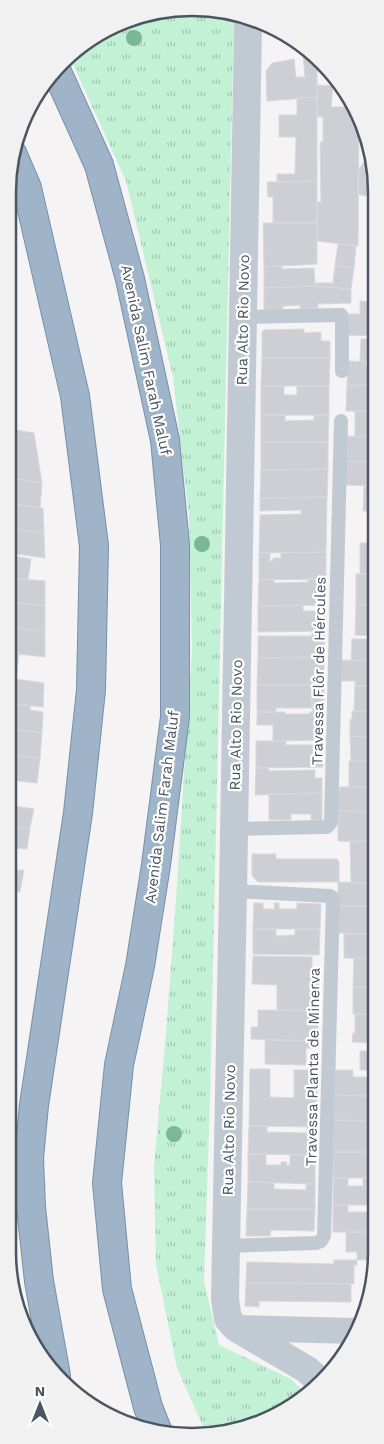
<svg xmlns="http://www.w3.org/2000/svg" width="384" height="1444" font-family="'Work Sans',sans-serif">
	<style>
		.grass { fill: url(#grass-tufts) }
		.building { fill: #cdcfd5; stroke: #d7d9de }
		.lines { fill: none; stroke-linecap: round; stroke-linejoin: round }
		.trunk-casing { stroke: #7690ad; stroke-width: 30 }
		.service { stroke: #c1cad2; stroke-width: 14 }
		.minor { stroke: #c1cad2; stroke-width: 26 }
		.tertiary { stroke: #c1cad2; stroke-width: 28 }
		.trunk { stroke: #9fb4c9; stroke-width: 28 }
		.tree { fill: #7bb799 }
		.labels { text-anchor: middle; stroke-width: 4.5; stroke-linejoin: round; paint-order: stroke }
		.street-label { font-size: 15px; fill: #4a5661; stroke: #fff }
		.rim { fill: none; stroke: #4a5661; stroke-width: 2.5 }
	</style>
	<defs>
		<pattern id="grass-tufts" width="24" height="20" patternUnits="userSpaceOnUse" patternTransform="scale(1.25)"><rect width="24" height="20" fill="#c3f1d5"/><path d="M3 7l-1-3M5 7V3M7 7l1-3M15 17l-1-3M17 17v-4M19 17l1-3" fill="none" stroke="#a0c6b0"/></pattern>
	</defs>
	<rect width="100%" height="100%" fill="#f5f3f3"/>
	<!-- grass -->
	<path class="grass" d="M156 11H228L234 14 210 1100 204 1281 219 1345 291 1379 307 1395 305 1398 251 1427 206 1433 177 1368 156 1264 154 1166 166 1033 176 899 192 650 189 516 173 377 126 181 70 58 89 39Z"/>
	<!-- building -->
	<path class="building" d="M303 55 317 67V97L267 101 266 71 272 63 294 59 296 77H305Z
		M317 85 333 86 331 107H355L359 116 358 246 317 241V202H321L320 142H323V117L317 116Z
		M317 97V181L277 182V174H295L296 137H279V115H297V98Z
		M364 131 370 152 359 141Z
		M371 153 375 168V179L366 196 358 194V170Z
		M375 179V209L369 205 373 197 367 193Z
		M317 181V223H273V197H268L267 182Z
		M263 223H317V264L264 267Z
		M338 244 356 246 354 268 335 266Z
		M282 266V269L314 268 315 283H333L335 266 354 268 351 289 315 286 264 288V267Z
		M315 286 351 289V303L318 304V308L300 309V305L283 306V309L264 310V288Z
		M360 301 375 302V336L348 335V314H360Z
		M304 329V333L321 332V341H330V358H262V332L264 330Z
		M361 339H375V362L360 361Z
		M262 358H330L329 386H261Z
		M348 361 366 362V366H375V386L347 385Z
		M347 385 375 386V411H346Z
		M261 386H284V395H297V386H329V415H261Z
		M355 411H375L374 437 355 436Z
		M261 415H285V421L314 420V415H329L328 442H261Z
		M10 429 34 433 42 483 10 478Z
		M346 436 373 437V441H374V462L345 461Z
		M261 442H328V469L261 470Z
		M345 461 374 462V486L345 485Z
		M328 469 327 497 260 498 261 470Z
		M10 478 42 483 40 508 10 504Z
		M364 486H374V511H363Z
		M327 497 326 552 259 553 260 515 301 514V510L260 511V498Z
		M14 504 43 508 44 534 10 528V510L13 511Z
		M372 515H374V543H372Z
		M10 528 44 534 45 558 10 553Z
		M360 543H374V574H360Z
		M326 552V579L259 580V553H270V561H273V558H281V553Z
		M10 555 31 559 28 580 10 578Z
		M356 574H374V605H356Z
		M10 578 45 581V606L10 602Z
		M274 579V583L308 582V579H326L325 605 258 606 259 580Z
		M10 602 45 606V632L9 627Z
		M303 605V611H325V631L258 632V606Z
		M356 605H374V636L355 635Z
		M9 627 45 632V657L9 653Z
		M312 631H325L324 657 258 658V636H312Z
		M352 639H374V661L351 660Z
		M9 653 19 654 16 680 9 678Z
		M324 657V685H257L258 658Z
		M342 660 374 661V686H355V681H341Z
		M9 678 44 683 43 707 9 703Z
		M257 685H324V712H313L312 697H318V692L311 693 312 708H276V712H257Z
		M355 686H374V712L354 711Z
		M9 703 31 706 30 710 43 712 42 733 9 728Z
		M352 711 374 712V737L350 736V719H352Z
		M257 712H285V714H310V712H324L323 740 273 741V725H257Z
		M9 728 42 733 40 758 9 755Z
		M350 736 372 737V740H374V762L351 761Z
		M314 740H323V767L256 768V741H286V745H314Z
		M17 756 40 758 37 783 9 780V767H16Z
		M349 761 374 762V787H349Z
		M256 768H268L269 771 315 770V778H322V793L255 795Z
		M339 787H374V812L338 811Z
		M322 793V820H311V814H291V820H269V794Z
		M9 805 34 809 30 828 9 827Z
		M338 811 373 812 374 842 338 841Z
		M9 827 30 828 27 849 9 848Z
		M350 841 374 842V883H351Z
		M252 854H276V859H337L339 862V882H258L252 876Z
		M9 870H24L20 892 9 891Z
		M338 882 374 883V906H338Z
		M254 903H263V909H275L274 903H279V909H297V903L321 904 320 929H253Z
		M338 906H374V934L338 933Z
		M253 929H276V936L295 935V929H320L319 955 253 954Z
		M344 934H371V940H374V959L344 958Z
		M253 956 312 957V968H319L318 1011 277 1010V985L252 984Z
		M354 958 374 959V987H353Z
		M353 987H374L373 1014H353Z
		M258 1010 318 1011V1041L251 1039V1027H258Z
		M355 1014 373 1015V1043L352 1042 353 1033H355Z
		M265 1040 318 1041V1048H306V1065L265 1064Z
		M360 1051H373V1070H360Z
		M250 1069H270V1097L294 1098V1070H318L316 1127 249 1126Z
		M334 1070H353V1077H373V1096L334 1095Z
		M334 1095 373 1096V1121L334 1120Z
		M334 1120 373 1121V1152H333Z
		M249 1126H267V1132L307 1133V1127H316L315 1155 248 1154Z
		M333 1152H373V1178H333Z
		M248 1154H266V1165H281V1162H287L286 1165H290V1155H315V1184L248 1182Z
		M333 1178H348V1186H363V1178H373V1205H333Z
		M248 1182 274 1183V1189L306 1190V1184H315V1209H247Z
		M333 1205H348V1212H373V1232H333Z
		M247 1209H315L314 1231 271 1230 270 1236H246Z
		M346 1232H373V1260H357V1252H346Z
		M334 1260H357V1265H354V1284L246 1283 247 1262 334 1264Z
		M246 1283 351 1284V1302L259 1301V1307L245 1306Z"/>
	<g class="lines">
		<defs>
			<path id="trunk" d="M57 72 99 165 130 279 165 440 175 545V717L156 865 140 966 119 1065 107 1183 117 1289 148 1407 157 1430
				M12 153 27 188 75 396 94 546 91 690 78 813 34 1105 29 1158 31 1207 39 1281 56 1376"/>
		</defs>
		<!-- trunk casing -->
		<use href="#trunk" class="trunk-casing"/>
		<!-- service -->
		<path class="service" d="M243 317 341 315 342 317V371
			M234 829 322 827H327L331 822 341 421
			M226 1246 316 1243 321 1241 324 1236 333 898 330 896 233 891"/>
		<!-- minor -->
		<path class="minor" d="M8 1162 29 1158
			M236 1328 357 1331"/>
		<!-- tertiary -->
		<path class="tertiary" d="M250 20 248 26 233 891 225 1299 228 1319 236 1328 306 1369 320 1381"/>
		<!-- trunk -->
		<use href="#trunk" class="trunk"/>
	</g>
	<!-- trees -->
	<g class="tree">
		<circle cx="134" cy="38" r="8"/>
		<circle cx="202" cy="544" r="8"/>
		<circle cx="174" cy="1134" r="8"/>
	</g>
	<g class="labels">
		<!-- street labels -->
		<g class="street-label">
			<text transform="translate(243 320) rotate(-89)" y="5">Rua Alto Rio Novo</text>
			<text transform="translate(146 360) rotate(78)" y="5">Avenida Salim Farah Maluf</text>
			<text transform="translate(319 671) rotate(-89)" y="5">Travessa Flôr de Hércules</text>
			<text transform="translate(236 725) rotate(-89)" y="5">Rua Alto Rio Novo</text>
			<text transform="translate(162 807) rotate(-83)" y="5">Avenida Salim Farah Maluf</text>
			<text transform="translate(313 1067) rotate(-89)" y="5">Travessa Planta de Minerva</text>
			<text transform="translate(229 1130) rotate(-89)" y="5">Rua Alto Rio Novo</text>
		</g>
	</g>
	<!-- crop -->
	<path d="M0 0H384V1444H0ZM192 16H192A176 176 0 0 1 368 192V1252A176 176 0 0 1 192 1428H192A176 176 0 0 1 16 1252V192A176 176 0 0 1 192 16Z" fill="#f1f1f2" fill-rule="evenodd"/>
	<path class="rim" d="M192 16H192A176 176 0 0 1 368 192V1252A176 176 0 0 1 192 1428H192A176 176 0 0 1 16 1252V192A176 176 0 0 1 192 16Z"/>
	<!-- north arrow -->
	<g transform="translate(40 1404)" stroke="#ffffff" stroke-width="4" paint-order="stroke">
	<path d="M0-4L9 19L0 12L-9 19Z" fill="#4a5661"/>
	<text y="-8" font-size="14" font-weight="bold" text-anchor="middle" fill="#4a5661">N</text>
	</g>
</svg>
